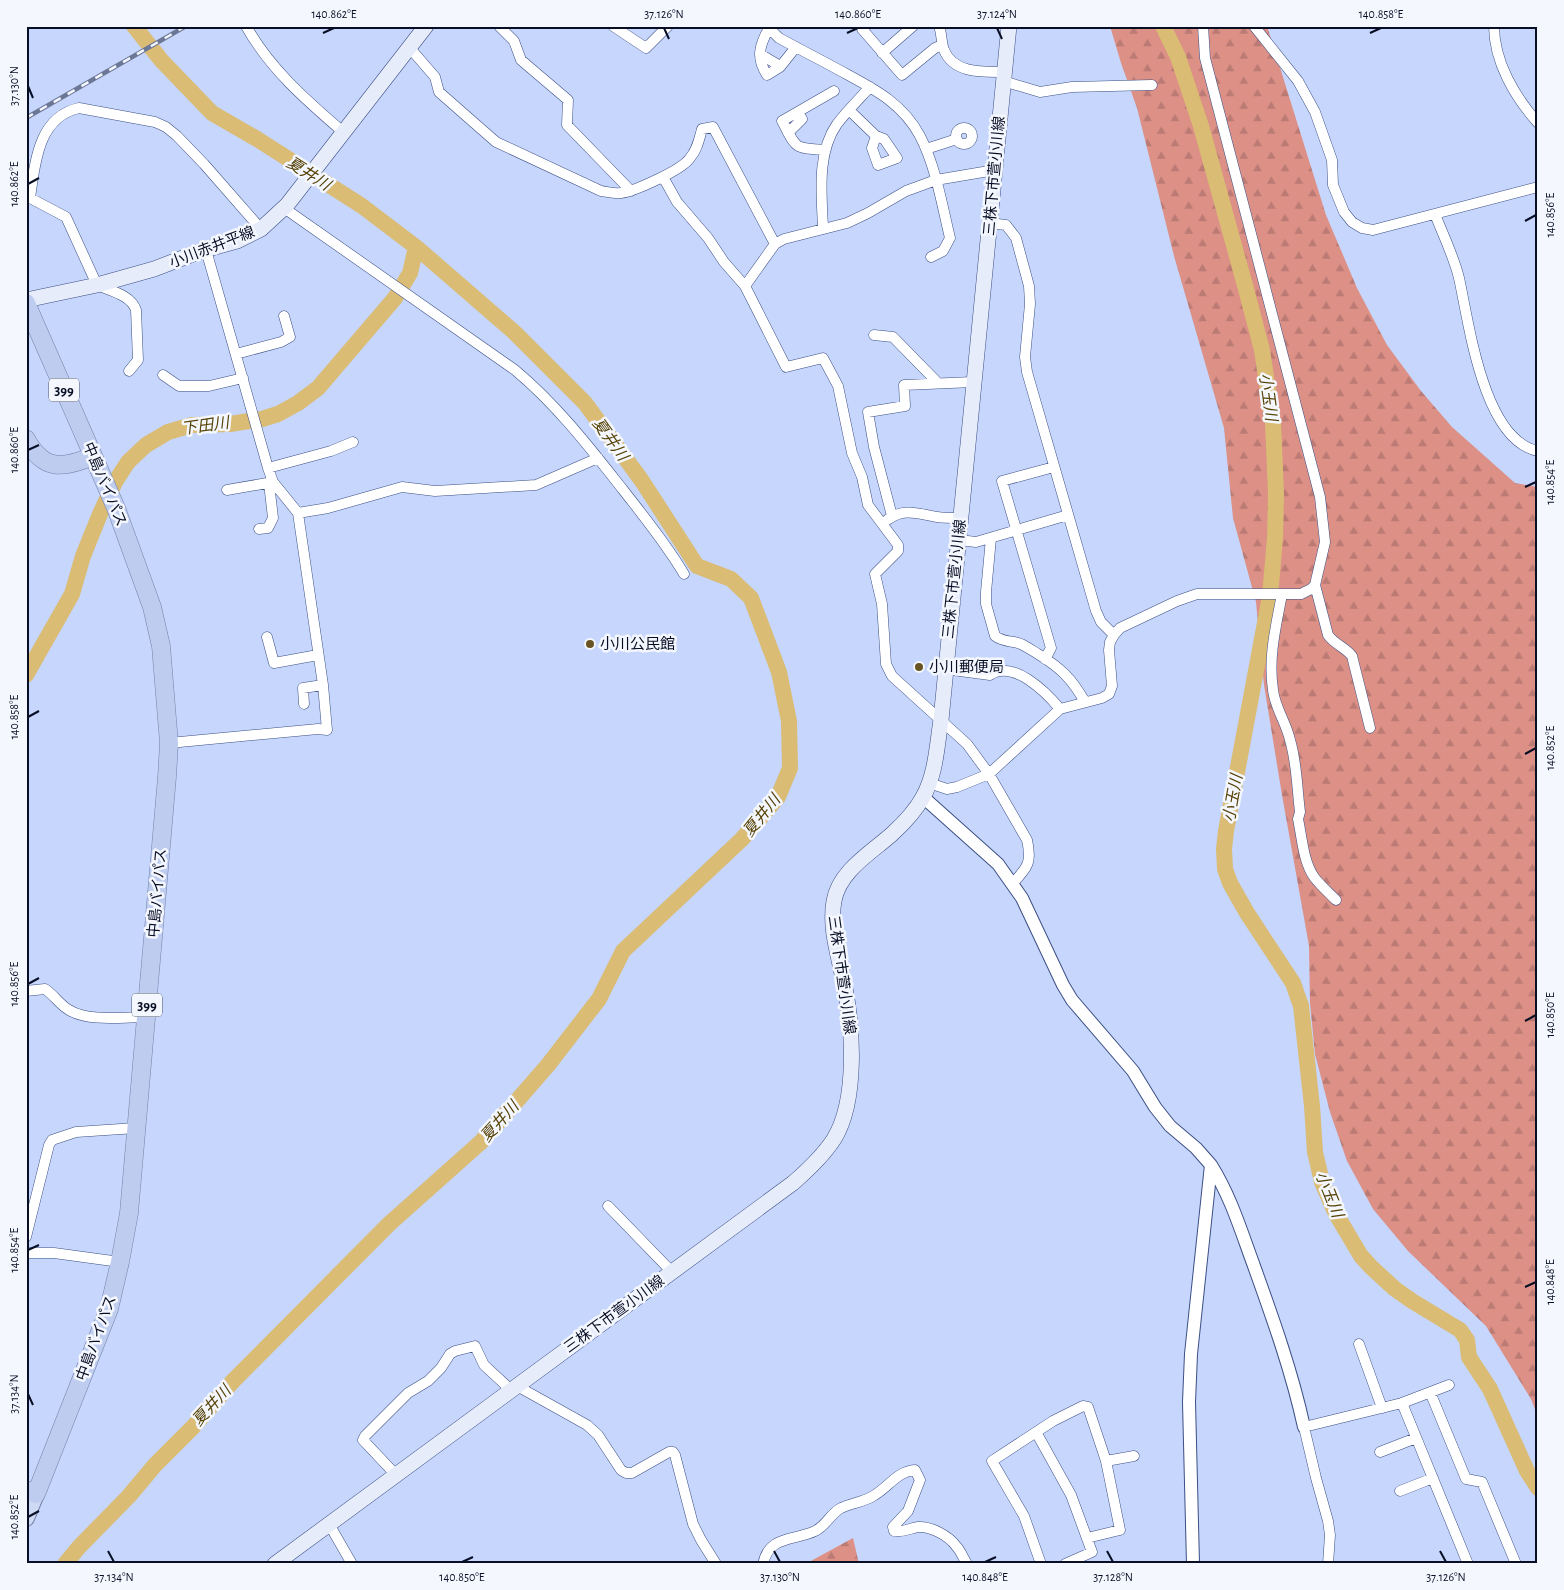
<svg xmlns="http://www.w3.org/2000/svg" width="1564" height="1590" font-family="'Alegreya Sans','Noto Sans JP',sans-serif">
	<style>
		.forest { fill: url(#forest-firs) }
		.lines { fill: none; stroke-linecap: round; stroke-linejoin: round }
		.river { stroke: #dabc74; stroke-width: 16 }
		.minor-casing { stroke: #3c4f85; stroke-width: 11 }
		.tertiary-casing { stroke: #3c4f85; stroke-width: 14 }
		.secondary-casing { stroke: #3c4f85; stroke-width: 16 }
		.primary-casing { stroke: #7481a7; stroke-width: 18 }
		.trunk-casing { stroke: #7481a7; stroke-width: 19 }
		.minor { stroke: #fff; stroke-width: 10 }
		.tertiary { stroke: #fff; stroke-width: 12 }
		.secondary { stroke: #e7ecfa; stroke-width: 15 }
		.primary { stroke: #ced9f4; stroke-width: 16 }
		.trunk { stroke: #beccf0; stroke-width: 18 }
		.rail-casing { stroke: #6c7796; stroke-width: 4.5 }
		.rail { stroke: #f4f7fe; stroke-width: 2.5; stroke-dasharray: 8; stroke-linecap: butt }
		.ticks { fill: none; stroke: #080f25; stroke-width: 2 }
		.poi-dot { fill: #695524; stroke: #f4f7fe; stroke-width: 2 }
		.labels { text-anchor: middle; stroke-width: 5; stroke-linejoin: round; paint-order: stroke }
		.shield { fill: #f4f7fe; stroke: #4f5566; stroke-width: 1 }
		.shield-label { font-size: 14px; font-weight: bold; fill: #080f25 }
		.street-label { font-size: 15px; fill: #080f25; stroke: #f4f7fe }
		.poi-label { font-size: 15px; fill: #080f25; stroke: #f4f7fe; text-anchor: start }
		.water-label { font-size: 16px; font-style: italic; fill: #574307; stroke: #f4f7fe }
		.neatline { fill: none; stroke: #080f25; stroke-width: 2 }
		.ticks-label { font-size: 12px; text-anchor: middle; fill: #080f25 }
	</style>
	<defs>
		<pattern id="forest-firs" width="22" height="20" patternUnits="userSpaceOnUse" patternTransform="scale(1.25)"><rect width="22" height="20" fill="#dc9086"/><path d="M5 1l3.5 6h-7zM16 11l3.5 6h-7z" fill="#bb7b74"/></pattern>
	</defs>
	<rect width="100%" height="100%" fill="#c6d6fc"/>
	<!-- forest -->
	<path class="forest" d="M1110 26H1267L1326 215 1357 288 1387 345 1421 391 1452 427 1515 483 1538 487V1417L1531 1399 1486 1326 1408 1251 1373 1209 1347 1161 1330 1112 1315 1054 1310 1003 1309 946 1282 795 1264 685 1256 602 1233 518 1224 428 1174 256 1137 108 1121 63Z
		M853 1538 859 1564H809V1562Z"/>
	<g class="lines">
		<!-- river -->
		<path class="river" d="M1163 26 1178 57 1201 126 1246 289 1262 350 1273 423 1276 494 1275 538 1270 596 1226 831 1224 849 1225 869 1230 883 1247 913 1293 983 1301 1006 1312 1106 1315 1152 1322 1182 1336 1214 1361 1256 1371 1267 1395 1289 1412 1301 1460 1330 1467 1340 1469 1357 1490 1389 1527 1471 1538 1488
			M26 675 72 594 83 556 100 514 115 482 128 462 146 445 168 432 192 425 230 424 262 419 278 414 298 403 318 388 395 298 410 273 416 247
			M65 1564 79 1547 129 1496 155 1465 193 1427 233 1381 389 1224 481 1142 548 1065 599 999 623 951 742 839 778 797 790 768 789 721 779 672 751 598 731 579 697 566 642 481 585 403 514 332 416 247 362 206 257 139 212 113 161 60 134 26"/>
		<defs>
			<path id="minor" d="M246 26C270 69 306 100 343 132
				M499 26 514 41 521 60 568 100 567 125 631 191
				M613 26 646 48 668 26
				M767 26 779 38C799 49 819 59 839 70 872 88 902 102 920 136 936 167 942 205 950 238L943 251 931 257
				M866 26 862 29 902 75 935 48 942 45
				M939 26C942 34 941 42 944 50 954 74 983 72 1004 72
				M1254 26 1298 81 1315 112 1332 160 1333 185 1344 212 1352 222 1362 228 1373 230 1538 187
				M1494 26C1494 62 1515 97 1538 123
				M769 28C759 46 756 58 767 75L780 67 796 47
				M409 47 435 77 439 92 496 142 601 191C608 192 615 194 621 193 635 191 682 170 690 158 697 150 699 140 702 129L713 127 775 244
				M882 53 913 26
				M760 54 780 66
				M1003 81 1040 92 1072 87 1152 85
				M849 110 876 136
				M956 136a8 8 0 1 1 16 0a8 8 0 1 1-16 0Z
				M788 133 802 119 798 112
				M876 136 884 139 897 158 878 165 872 148Z
				M926 149 957 139
				M825 150C793 148 797 149 782 121L834 91
				M663 177 677 202 708 238 724 262 745 286 786 367 823 358 838 386 852 453 862 477 868 505 898 545V551L875 574 882 604 886 664 892 676 967 744 989 774 1027 840C1032 862 1028 867 1013 883
				M284 208 515 370C557 405 590 448 624 491 645 518 667 545 684 574
				M1435 214C1443 235 1454 257 1459 278 1469 323 1483 440 1538 451
				M989 223 1006 225 1016 238 1029 286 1030 304 1025 357 1027 372 1096 611 1101 622 1114 635
				M823 229C822 196 816 154 837 124 847 111 859 99 870 87
				M206 250 268 468 273 482 298 513 328 508 402 487 435 491 536 485 598 458
				M745 286 775 244 784 239 847 223 868 213 906 191 936 180 995 170
				M874 335 893 337 938 383
				M236 354 281 342 290 337 284 316
				M129 371 138 360 136 310C131 295 111 291 97 285L66 217 30 198C35 163 38 117 79 108L155 122 166 127 177 136 204 164 261 229
				M163 375 179 386H209L243 378
				M268 468 331 451 353 442
				M227 490 273 482
				M892 516 874 447 868 412 905 406 904 385 973 382
				M887 520C905 507 918 514 937 517 944 518 953 518 961 518
				M259 529 268 528 273 518 269 483
				M991 538 986 592V604L995 636C1005 643 1011 640 1021 644 1027 647 1033 651 1038 654 1061 668 1072 679 1085 702
				M959 540 976 542 1068 515
				M1315 585 1328 635C1334 644 1345 647 1352 656L1370 728
				M1282 594C1276 626 1268 657 1273 690 1275 708 1286 722 1290 740 1297 763 1297 789 1300 812L1298 819C1302 837 1303 861 1314 877 1320 885 1328 892 1336 900
				M267 637 274 663 318 655
				M1045 659 1051 648 1002 481 1054 467
				M945 669 990 675C1013 659 1046 692 1060 709
				M304 704 303 688 323 685
				M169 743 318 729 327 730 323 685 298 513
				M929 783 947 789 957 787 989 774 1060 709 1102 698 1109 694 1112 686 1109 650 1110 642 1114 635 1120 628 1177 601 1197 594H1301L1311 589 1315 585 1325 542 1320 497 1205 58 1203 26
				M26 991 45 989C54 995 60 1005 69 1010 88 1022 124 1017 146 1017
				M608 1206 672 1272
				M26 1237 49 1145 52 1140 76 1132 136 1128
				M26 1253H54L120 1262
				M1359 1344 1382 1408
				M517 1386 587 1425 598 1435 621 1470 626 1473H632L669 1452H673L675 1455 693 1524 701 1540 716 1564
				M1430 1392 1466 1479 1482 1482 1516 1564
				M1402 1403 1468 1564
				M1036 1432 1071 1495 1092 1552 1065 1564
				M1380 1452 1416 1438
				M1106 1461 1134 1456
				M396 1475 363 1440 365 1436 408 1393 428 1381 441 1368 450 1354 455 1351 475 1346 484 1365 511 1390
				M1400 1491 1433 1478
				M329 1524 352 1564
				M763 1564C769 1535 794 1541 815 1531 826 1526 830 1514 841 1508 851 1503 864 1502 873 1496 888 1488 897 1471 915 1470L920 1480 908 1511 893 1527 894 1531C903 1533 910 1528 918 1527 931 1526 949 1536 956 1546 961 1551 963 1558 967 1564
				M1041 1564 1024 1516 992 1461 1053 1421 1083 1406 1088 1407 1106 1461 1120 1530 1087 1538
				M1328 1564 1330 1535 1328 1521 1316 1478 1304 1427 1402 1403 1449 1385"/>
			<path id="tertiary" d="M923 797 998 864 1022 898 1063 985 1072 1000 1133 1071 1155 1107 1170 1126 1196 1148 1211 1165 1191 1354 1189 1402 1193 1564
				M1211 1165C1231 1197 1241 1231 1254 1266 1273 1319 1292 1372 1304 1427"/>
			<path id="secondary" d="M26 300 97 285 154 269 201 251 237 241 261 229 287 205 426 26
				M275 1564 793 1183C808 1170 823 1156 834 1139 858 1100 853 1026 844 983 839 957 829 928 834 901 839 871 871 853 892 834 903 824 916 810 923 797 936 774 937 745 941 720L1009 26"/>
			<path id="primary" d="M26 1518 36 1494"/>
			<path id="trunk" d="M26 303 116 508 152 607 161 646 169 743 167 777 129 1213 120 1262 109 1309 36 1494 26 1490
				M26 439C43 471 63 469 93 456"/>
		</defs>
		<!-- minor casing -->
		<use href="#minor" class="minor-casing"/>
		<!-- tertiary casing -->
		<use href="#tertiary" class="tertiary-casing"/>
		<!-- secondary casing -->
		<use href="#secondary" class="secondary-casing"/>
		<!-- primary casing -->
		<use href="#primary" class="primary-casing"/>
		<!-- trunk casing -->
		<use href="#trunk" class="trunk-casing"/>
		<!-- minor -->
		<use href="#minor" class="minor"/>
		<!-- tertiary -->
		<use href="#tertiary" class="tertiary"/>
		<!-- secondary -->
		<use href="#secondary" class="secondary"/>
		<!-- primary -->
		<use href="#primary" class="primary"/>
		<!-- trunk -->
		<use href="#trunk" class="trunk"/>
		<defs>
			<path id="rail" d="M26 118 186 26"/>
		</defs>
		<!-- rail casing -->
		<use href="#rail" class="rail-casing"/>
		<!-- rail -->
		<use href="#rail" class="rail"/>
	</g>
	<!-- ticks -->
	<path class="ticks" d="M664 28 669 39M997 28 1002 39M323 33 334 28M847 33 858 28M1370 33 1381 28M28 86 33 98M28 184 39 178M1525 221 1536 215M28 450 39 445M1525 487 1536 482M28 717 39 711M1525 754 1536 748M28 984 39 978M1525 1021 1536 1015M28 1250 39 1245M1525 1287 1536 1282M28 1394 33 1405M28 1517 39 1511M108 1551 114 1562M774 1551 780 1562M1107 1551 1113 1562M1440 1551 1446 1562M462 1562 473 1557M985 1562 996 1557"/>
	<!-- markers -->
	<g class="poi-dot">
		<circle cx="590" cy="644" r="5"/>
		<circle cx="919" cy="667" r="5"/>
	</g>
	<g class="labels">
		<!-- shield labels -->
		<g class="shield">
			<rect x="49" y="378.5" width="30" height="23" rx="4"/>
			<rect x="132" y="993.5" width="30" height="23" rx="4"/>
		</g>
		<g class="shield-label">
			<text x="64" y="395">399</text>
			<text x="147" y="1010">399</text>
		</g>
		<!-- street labels -->
		<g class="street-label">
			<text transform="translate(994 176) rotate(-85)" y="5">三株下市萱小川線</text>
			<text transform="translate(212 247) rotate(-21)" y="5">小川赤井平線</text>
			<text transform="translate(105 484) rotate(67)" y="5">中島バイパス</text>
			<text transform="translate(954 579) rotate(-84)" y="5">三株下市萱小川線</text>
			<text transform="translate(157 893) rotate(-85)" y="5">中島バイパス</text>
			<text transform="translate(842 975) rotate(82)" y="5">三株下市萱小川線</text>
			<text transform="translate(614 1314) rotate(-36)" y="5">三株下市萱小川線</text>
			<text transform="translate(96 1338) rotate(-70)" y="5">中島バイパス</text>
		</g>
		<!-- poi labels -->
		<g class="poi-label">
			<text x="600" y="649">小川公民館</text>
			<text x="929" y="672">小川郵便局</text>
		</g>
		<!-- water labels -->
		<g class="water-label">
			<text transform="translate(309 173) rotate(32)" y="6">夏井川</text>
			<text transform="translate(1269 397) rotate(82)" y="6">小玉川</text>
			<text transform="translate(205 425) rotate(-8)" y="6">下田川</text>
			<text transform="translate(611 439) rotate(54)" y="6">夏井川</text>
			<text transform="translate(1232 798) rotate(-80)" y="6">小玉川</text>
			<text transform="translate(761 815) rotate(-51)" y="6">夏井川</text>
			<text transform="translate(499 1121) rotate(-48)" y="6">夏井川</text>
			<text transform="translate(1330 1194) rotate(68)" y="6">小玉川</text>
			<text transform="translate(211 1405) rotate(-47)" y="6">夏井川</text>
		</g>
	</g>
	<!-- border -->
	<rect width="1564" height="1590" fill="none" stroke="#f4f7fe" stroke-width="55"/>
	<rect x="28" y="28" width="1508" height="1534" class="neatline"/>
	<g class="ticks-label">
		<text x="334" y="18">140.862°E</text>
		<text x="664" y="18">37.126°N</text>
		<text x="858" y="18">140.860°E</text>
		<text x="997" y="18">37.124°N</text>
		<text x="1381" y="18">140.858°E</text>
		<text transform="translate(14 86) rotate(-90)" y="4">37.130°N</text>
		<text transform="translate(14 184) rotate(-90)" y="4">140.862°E</text>
		<text transform="translate(1550 215) rotate(-90)" y="4">140.856°E</text>
		<text transform="translate(14 450) rotate(-90)" y="4">140.860°E</text>
		<text transform="translate(1550 482) rotate(-90)" y="4">140.854°E</text>
		<text transform="translate(14 717) rotate(-90)" y="4">140.858°E</text>
		<text transform="translate(1550 748) rotate(-90)" y="4">140.852°E</text>
		<text transform="translate(14 984) rotate(-90)" y="4">140.856°E</text>
		<text transform="translate(1550 1015) rotate(-90)" y="4">140.850°E</text>
		<text transform="translate(14 1250) rotate(-90)" y="4">140.854°E</text>
		<text transform="translate(1550 1282) rotate(-90)" y="4">140.848°E</text>
		<text transform="translate(14 1394) rotate(-90)" y="4">37.134°N</text>
		<text transform="translate(14 1517) rotate(-90)" y="4">140.852°E</text>
		<text x="114" y="1581">37.134°N</text>
		<text x="462" y="1581">140.850°E</text>
		<text x="780" y="1581">37.130°N</text>
		<text x="985" y="1581">140.848°E</text>
		<text x="1113" y="1581">37.128°N</text>
		<text x="1446" y="1581">37.126°N</text>
	</g>
</svg>
